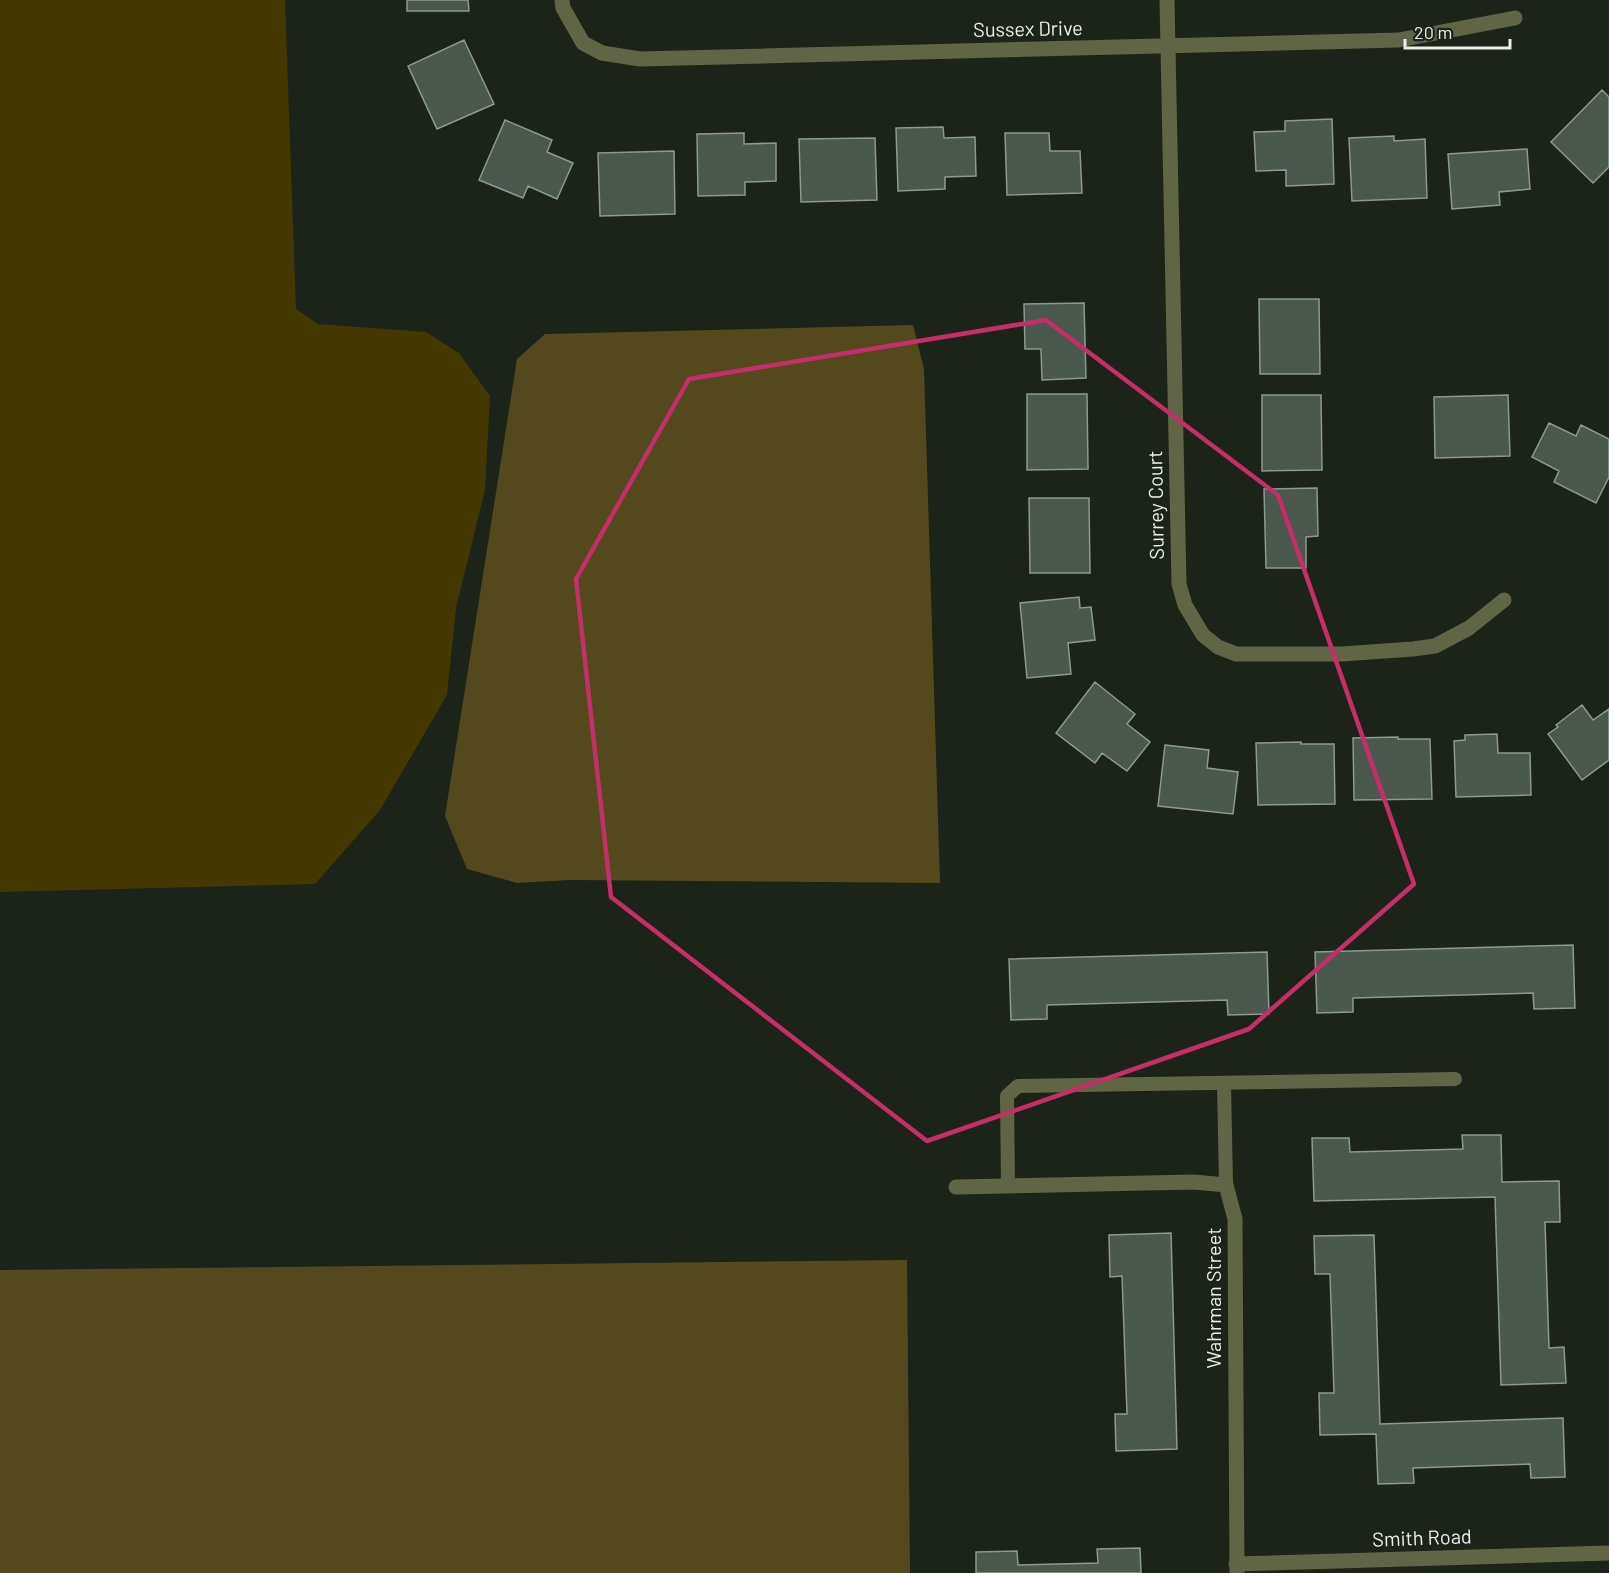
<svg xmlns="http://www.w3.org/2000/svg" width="1609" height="1573" font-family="Barlow,sans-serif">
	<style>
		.green { fill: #423800 }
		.forest { fill: #53491d }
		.building { fill: #4b584e; stroke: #8c9a8f; stroke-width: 1.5 }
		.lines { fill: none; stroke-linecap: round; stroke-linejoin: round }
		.service { stroke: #606545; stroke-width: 14 }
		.minor { stroke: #606545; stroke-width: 15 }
		.marked { fill: none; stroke: #c62e69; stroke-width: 4.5; stroke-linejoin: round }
		.labels { text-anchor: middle; stroke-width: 5; stroke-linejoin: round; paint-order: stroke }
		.street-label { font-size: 20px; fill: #eaefe7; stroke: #1c2318 }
	</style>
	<rect width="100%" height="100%" fill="#1c2318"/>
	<!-- green -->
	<path class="green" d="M0 0H285L296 309 318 324 426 332 459 353 490 396 485 490 456 608 447 695 380 810 315 884 0 892Z"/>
	<!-- forest -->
	<path class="forest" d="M913 325 924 369 940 883 570 880 517 883 467 869 445 816 517 359 545 334Z
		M907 1260 910 1573H0V1270Z"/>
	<!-- building -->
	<path class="building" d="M407 0H468L469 11H407Z
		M464 40 494 104 437 129 408 66Z
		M1602 90 1609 97V167L1593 183 1551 142Z
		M1332 119 1334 184 1286 186V170L1256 171 1254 132 1285 131V121Z
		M505 120 552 140 547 152 573 163 557 199 528 186 523 198 479 180Z
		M943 127 944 138 975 137 976 176 945 177V189L898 191 896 128Z
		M744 133V144L776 143V181L745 182V195L698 196 697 134Z
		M1005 133H1049L1050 151H1080L1082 193 1007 195Z
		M1394 136V141L1425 139 1427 198 1352 201 1349 138Z
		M875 138 877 200 801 202 799 139Z
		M1527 149 1530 189 1499 192 1500 205 1452 209 1448 154Z
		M674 151 675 214 600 216 598 153Z
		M1259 299H1319L1320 374H1260Z
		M1084 303 1086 378 1042 380 1041 349H1025L1024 304Z
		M1027 394H1087L1088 469 1027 470Z
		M1262 395H1321L1322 470 1262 471Z
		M1508 395 1510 456 1435 458 1434 397Z
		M1549 423 1576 436 1581 425 1609 439V477L1596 503 1554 482 1559 471 1532 457Z
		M1317 488 1318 536 1306 537V568H1266L1264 489Z
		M1029 498H1089L1090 573H1030Z
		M1079 597 1080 608 1091 607 1095 640 1068 643 1071 674 1027 678 1020 603Z
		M1095 682 1135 714 1127 724 1150 742 1127 771 1102 753 1095 763 1056 733Z
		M1582 705 1593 720 1609 709V760L1582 780 1548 734 1558 727 1556 725Z
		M1497 734 1498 753H1530L1531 795 1456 797 1454 741 1465 740V735Z
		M1398 737V739H1430L1432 799 1354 800 1353 738Z
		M1301 742V744H1334L1335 804 1258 805 1256 743Z
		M1165 745 1209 750 1207 768 1238 772 1233 814 1158 806Z
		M1573 945 1575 1008 1534 1009 1533 993 1353 998V1012L1317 1013 1315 952Z
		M1267 952 1269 1014 1228 1015 1227 1000 1047 1005V1019L1011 1020 1009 959Z
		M1462 1135H1501L1502 1182 1559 1181 1560 1222H1545L1549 1348 1564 1347 1566 1383 1501 1385 1495 1197 1314 1201 1312 1138H1349L1350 1152 1463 1149Z
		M1171 1233 1177 1449 1116 1451 1115 1414H1127L1122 1276 1110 1277 1109 1235Z
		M1374 1235 1380 1424 1563 1418 1565 1477 1531 1478 1530 1464 1413 1468 1414 1483 1378 1484 1376 1434 1320 1435 1319 1393H1334L1330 1274H1315L1314 1236Z
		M1140 1548 1141 1573H976V1552L1017 1551 1018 1565 1098 1563 1097 1549Z"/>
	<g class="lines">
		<!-- service -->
		<path class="service" d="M1224 1083 1226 1185
			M1008 1186 1007 1096 1018 1086 1455 1079"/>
		<!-- minor -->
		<path class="minor" d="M562 0 563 8 583 43 602 53 640 59 1399 40 1515 18
			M1167 0 1179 584 1185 605 1203 635 1218 647 1236 654H1342L1413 649 1435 646 1469 628 1504 600
			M956 1187 1194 1182 1226 1185 1235 1219 1237 1573
			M1236 1564 1609 1553"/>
	</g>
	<!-- marked area -->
	<path class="marked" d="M1046 320 1278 495 1414 884 1249 1029 927 1141 611 897 576 579 689 379Z"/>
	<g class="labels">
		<!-- street labels -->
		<g class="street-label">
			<text transform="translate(1028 29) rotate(-1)" y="7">Sussex Drive</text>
			<text transform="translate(1156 505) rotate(-91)" y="7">Surrey Court</text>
			<text transform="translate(1214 1298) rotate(-90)" y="7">Wahrman Street</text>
			<text transform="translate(1422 1538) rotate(-2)" y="7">Smith Road</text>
		</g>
	</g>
	<!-- scale -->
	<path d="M1405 39v9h105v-9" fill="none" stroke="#eaefe7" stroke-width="3"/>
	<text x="1414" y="39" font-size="18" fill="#eaefe7" stroke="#1c2318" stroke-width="4.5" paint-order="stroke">20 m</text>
</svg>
